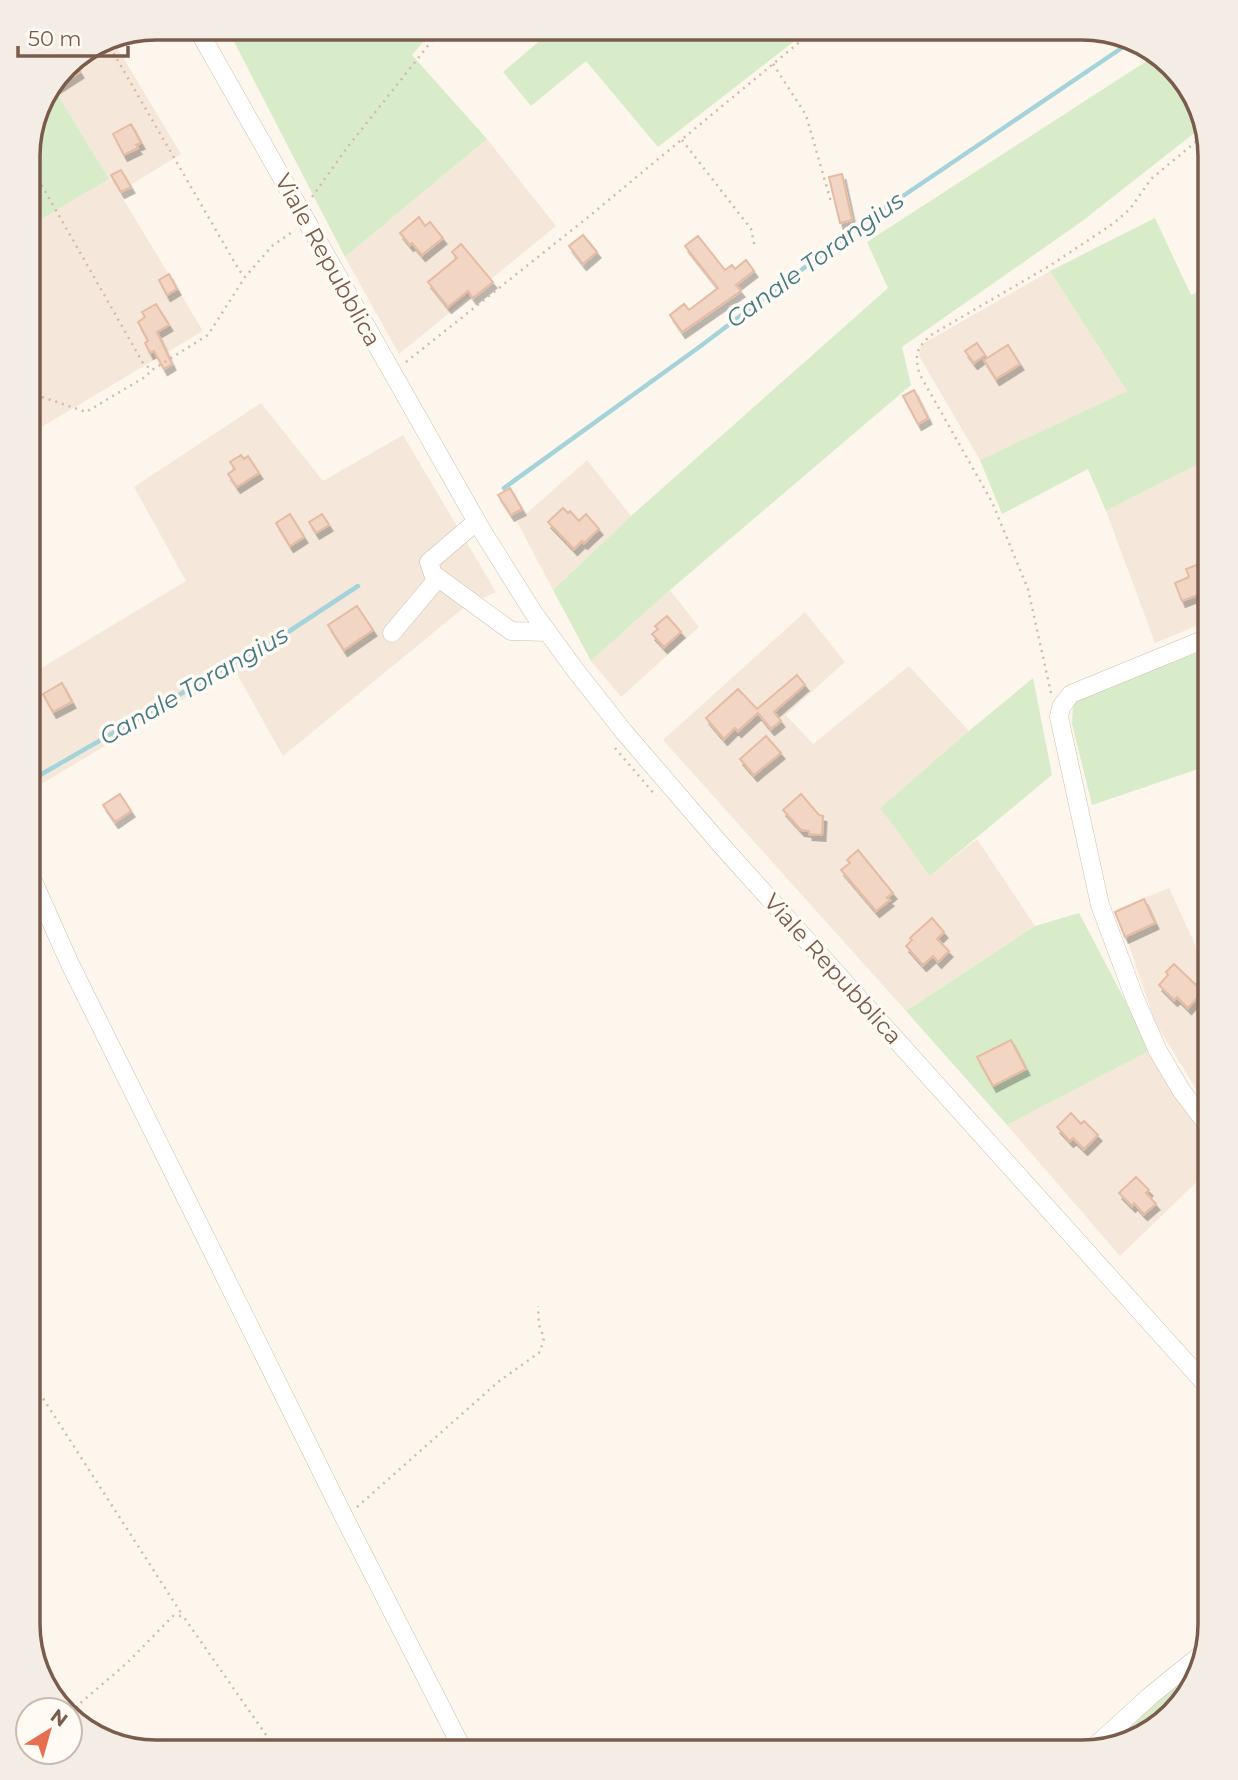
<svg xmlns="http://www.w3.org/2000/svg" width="1238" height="1780" font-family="Montserrat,sans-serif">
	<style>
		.residential { fill: #f5e8da }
		.green { fill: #d8ecc9 }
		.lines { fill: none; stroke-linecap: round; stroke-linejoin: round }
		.stream { stroke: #a5d3da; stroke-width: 4.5 }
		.building { fill: #f3d5c3; stroke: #e6bba3; stroke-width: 2; filter: url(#shadow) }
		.minor-casing { stroke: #d1beb0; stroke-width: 19 }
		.path { stroke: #d9b8a5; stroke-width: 2.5; stroke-dasharray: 2 5; stroke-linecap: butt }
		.minor { stroke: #fff; stroke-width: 18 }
		.labels { text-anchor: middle; stroke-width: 7; stroke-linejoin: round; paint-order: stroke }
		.street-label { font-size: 23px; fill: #7a5c4d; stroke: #fffaf3 }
		.water-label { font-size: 24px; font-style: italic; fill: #437c86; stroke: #fffaf3 }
		.rim { fill: none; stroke: #7a5c4d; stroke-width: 3.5 }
	</style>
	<defs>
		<filter id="shadow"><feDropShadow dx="3.5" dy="6" stdDeviation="0" flood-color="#0004"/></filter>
	</defs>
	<rect width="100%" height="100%" fill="#fdf6ec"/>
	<!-- residential -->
	<path class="residential" d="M115 44 181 154 119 192 203 331 28 435V227L109 179 52 85 69 63 79 57Z
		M487 139 556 226 399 354 345 257Z
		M1050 271 1127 391 980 460 919 356 921 345Z
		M261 403 323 481 403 435 496 592 467 605 283 756 234 669 28 792V676L186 581 134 487Z
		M1210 458V620L1155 643 1106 511Z
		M587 460 631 516 553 590 517 522Z
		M670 590 699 627 621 697 591 661Z
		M805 612 845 662 786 715 813 744 909 666 969 731 880 808 930 876 977 839 1035 926 906 1011 663 740Z
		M1169 888 1210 977V1112L1155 1022 1117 909Z
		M1151 1050 1174 1096 1210 1136V1169L1120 1256 1007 1125Z"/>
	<!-- green -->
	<path class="green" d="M227 28H435L412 55 487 139 345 257Z
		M535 28H797L801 36 658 147 586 61 531 106 503 72 543 38Z
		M1156 55 1193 92 1202 127 1081 222 902 347 911 385 670 590 591 661 553 590 631 516 888 288 867 242Z
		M52 85 109 179 28 227V147L41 99Z
		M1155 218 1191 295 1210 287V458L1106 511 1088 469 1002 514 980 460 1127 391 1050 271Z
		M1202 651 1210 673V765L1092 805 1072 724 1073 705 1078 700 1095 692Z
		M1033 678 1052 775 930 876 880 808 969 731Z
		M1079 913 1151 1050 1007 1125 906 1011 1035 926Z
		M1199 1665 1193 1688 1146 1735 1103 1746Z"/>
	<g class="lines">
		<!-- stream -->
		<path class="stream" d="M504 488 702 345 866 221 1132 41
			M28 782 288 632 358 586"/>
	</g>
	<!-- building -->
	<path class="building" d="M74 62 80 72 49 92 48 90 66 67Z
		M131 124 141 143 136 145 138 148 124 155 113 134Z
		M121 170 131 187 121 192 111 175Z
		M842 174 852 220 840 223 829 177Z
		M419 217 425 226 430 222 443 238 422 255 412 243 410 245 400 233Z
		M583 235 597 252 583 264 569 246Z
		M698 236 725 270 732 265 735 269 746 260 754 271 736 285 741 291 682 332 670 315 684 304 689 310 718 288 685 246Z
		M461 244 493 282 473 298 468 291 448 307 428 282 457 258 452 252Z
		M169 274 177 289 167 295 159 280Z
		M156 304 169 325 157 332 172 364 164 369 154 351 150 353 145 343 148 341 138 322 145 317 142 312Z
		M977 343 985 355 974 363 965 351Z
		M1008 345 1020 364 996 379 984 360Z
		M914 390 928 418 918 424 903 396Z
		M241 455 244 459 248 456 259 473 237 487 228 474 235 469 230 462Z
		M510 488 522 509 511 515 498 495Z
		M563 508 568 513 570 511 579 521 586 514 599 529 584 543 582 541 574 549 548 522Z
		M290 514 304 537 290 546 276 523Z
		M322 514 329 525 316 533 309 522Z
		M1207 561 1210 568V586L1198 590 1200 594 1182 601 1175 583 1189 577 1186 569Z
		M357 606 373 630 344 650 328 625Z
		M667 616 681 632 664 647 652 634 658 629 655 626Z
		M797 675 805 685 774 712 781 721 771 729 758 713 738 731 735 728 724 739 706 718 738 689 757 709Z
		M62 683 72 702 53 712 43 694Z
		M766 736 781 753 754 775 740 759Z
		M120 794 131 811 115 822 103 805Z
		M801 794 819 815 823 816 822 835 809 834V831L801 830 783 810Z
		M858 850 893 893 887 898 890 900 876 911 841 870 850 863 847 860Z
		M1144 899 1155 923 1125 937 1115 912Z
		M932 918 944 932 937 939 949 951 938 962 933 956 923 965 906 946 912 940 910 938Z
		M1174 964 1196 985 1198 983 1208 992 1200 1000 1197 998 1188 1008 1177 997 1174 1000 1159 985 1168 975 1166 972Z
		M1011 1040 1026 1069 993 1086 977 1057Z
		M1071 1113 1081 1124 1084 1121 1098 1135 1084 1149 1073 1138 1070 1141 1057 1127Z
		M1136 1177 1149 1190 1146 1193 1156 1204 1144 1214 1134 1203 1132 1206 1119 1193Z"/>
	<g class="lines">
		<defs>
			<path id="minor" d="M197 28 481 529 533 612 576 671 624 732 722 846 1210 1389
				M476 522 429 562 433 574 511 631 548 632
				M392 633 438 578
				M28 870 70 964 345 1519 464 1752
				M1210 1128 1181 1090 1158 1051 1135 999 1100 905 1059 717 1061 707 1071 694 1210 637
				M1091 1750 1150 1696 1202 1654"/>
		</defs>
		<!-- minor casing -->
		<use href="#minor" class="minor-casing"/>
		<!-- path -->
		<path class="path" d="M110 47 239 270 245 277
			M773 64 806 115 831 202
			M682 140 751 229 755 248
			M28 169 41 184 143 363 152 370 208 335 245 277 272 246 295 230
			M312 197 346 149 442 28
			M406 362 587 218 802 40
			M42 397 86 412 145 377 152 370
			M1051 693 1028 589 992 502 920 375C914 355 916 349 931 335L1051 265 1114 223 1130 209 1151 179 1204 135
			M615 748 656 796
			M28 1375 183 1616
			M1204 1405 1210 1412
			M357 1507 498 1382 540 1352 544 1338 539 1325 538 1306
			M70 1712 127 1663 173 1616H183L278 1752"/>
		<!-- minor -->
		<use href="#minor" class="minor"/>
	</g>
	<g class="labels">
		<!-- street labels -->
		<g class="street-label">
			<text transform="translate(328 260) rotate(61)" y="8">Viale Repubblica</text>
			<text transform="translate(833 969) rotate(48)" y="8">Viale Repubblica</text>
		</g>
		<!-- water labels -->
		<g class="water-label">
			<text transform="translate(815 260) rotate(-36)" y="8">Canale Torangius</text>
			<text transform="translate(194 686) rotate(-30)" y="8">Canale Torangius</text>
		</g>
	</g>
	<!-- crop -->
	<path d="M0 0H1238V1780H0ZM156 40H1082A116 116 0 0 1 1198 156V1624A116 116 0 0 1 1082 1740H156A116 116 0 0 1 40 1624V156A116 116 0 0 1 156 40Z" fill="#f4ede6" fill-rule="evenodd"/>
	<path class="rim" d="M156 40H1082A116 116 0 0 1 1198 156V1624A116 116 0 0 1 1082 1740H156A116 116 0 0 1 40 1624V156A116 116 0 0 1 156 40Z"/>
	<!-- north arrow -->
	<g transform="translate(49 1731) rotate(37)"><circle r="33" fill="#fffaf3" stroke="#cabbb1" stroke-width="2"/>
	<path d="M0-5L12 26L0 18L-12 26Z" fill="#e76f51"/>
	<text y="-10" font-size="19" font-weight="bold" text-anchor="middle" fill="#7a5c4d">N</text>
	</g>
	<!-- scale -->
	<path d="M18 46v10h110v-10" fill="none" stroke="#7a5c4d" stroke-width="3.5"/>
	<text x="28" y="46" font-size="21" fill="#7a5c4d" stroke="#fffaf3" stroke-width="5" paint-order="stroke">50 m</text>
</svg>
